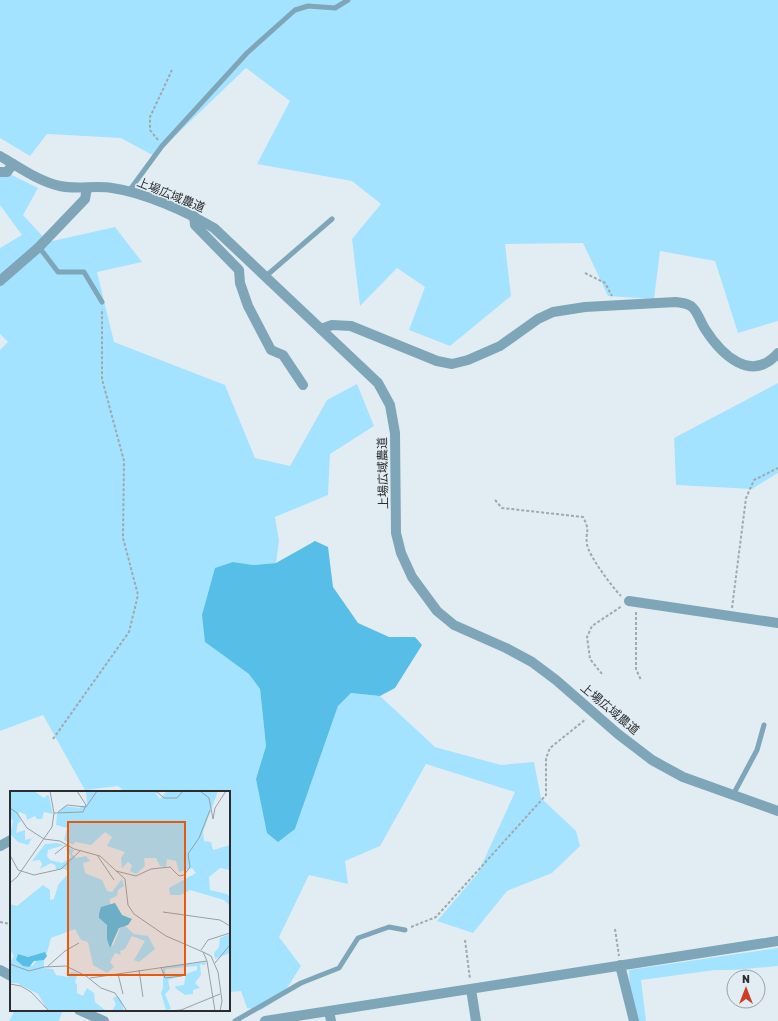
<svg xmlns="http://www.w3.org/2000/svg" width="778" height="1021" font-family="Rubik,'Noto Sans JP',sans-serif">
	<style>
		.green { fill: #a4e3ff }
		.water { fill: #56bee7 }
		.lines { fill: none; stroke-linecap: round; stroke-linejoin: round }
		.path { stroke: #a0a9ad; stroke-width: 2; stroke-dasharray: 3 2; stroke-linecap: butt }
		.service { stroke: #7ea6b8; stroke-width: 5 }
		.minor { stroke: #7ea6b8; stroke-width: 10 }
		.tertiary { stroke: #7ea6b8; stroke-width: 10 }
		.labels { text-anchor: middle; stroke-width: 3; stroke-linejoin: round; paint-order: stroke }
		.street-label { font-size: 12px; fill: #292d2f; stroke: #e2edf3 }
		.inset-road { fill: none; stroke: #98a0a5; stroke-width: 1 }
		.view { fill: #e8590c; fill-opacity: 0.15; stroke: #e8590c; stroke-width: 2 }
		.inset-edge { fill: none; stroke: #292d2f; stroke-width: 2 }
	</style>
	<rect width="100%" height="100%" fill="#e2edf3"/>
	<!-- green -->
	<path class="green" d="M0 0H778V321L738 333 715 261 660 251 654 299 608 296 583 243 505 244 511 296 450 346 409 330 425 287 397 268 360 306 352 239 381 204 352 181 257 164 290 101 246 68 154 156 121 138 47 134 30 156 0 138Z
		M0 169 38 188 23 215 48 242 115 227 142 262 97 272 114 342 225 385 255 458 290 466 327 400 357 384 374 426 330 454 328 495 275 517 279 541 276 563 253 565 233 562 205 642 250 674 260 689 266 746 256 779 295 829 338 706 351 693 380 696 435 747 501 765 534 762 541 798 576 831 580 846 552 873 507 891 473 933 437 921 478 873 515 792 426 764 380 846 345 861 348 884 309 875 279 937 301 966 282 996 261 1010 247 1008 241 991 229 992V792H125L118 786 85 790 43 715 0 731V350L8 342 0 334V248L22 235 0 205Z
		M778 383V473L752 489 676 485 674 438Z
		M778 948V966L732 970H715L641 980 646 1021H631L629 970Z
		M15 1010H63L59 1021H9Z"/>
	<!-- water -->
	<path class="water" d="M315 541 328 547 333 587 358 623 389 637H415L422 645 395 688 380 696 351 693 338 706 295 829 278 842 267 833 256 779 266 746 260 689 249 674 205 642 202 615 215 568 233 562 253 565 276 563Z"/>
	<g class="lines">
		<!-- path -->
		<path class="path" d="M158 140 150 130V117L172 70
			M585 273 605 283 612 296
			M495 500 502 508 583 517C591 532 585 531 587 544 588 555 613 588 621 596
			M732 608 746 498 754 480 778 468
			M636 612V669L641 680
			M602 674 590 659 587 637 592 626 622 606
			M53 739 129 632 138 595 123 538 124 461 102 379V309
			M0 922 11 924
			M411 927 436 917 546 795V758L550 748 586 719
			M615 929 619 956
			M465 940 470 979"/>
		<!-- service -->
		<path class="service" d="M129 191 162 146 247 53 295 10 308 6 335 8 348 0
			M39 247 58 272H84L102 302
			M266 276 332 219
			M733 795 757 750 764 725
			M235 1021 301 983 339 968 358 938 389 927 405 930"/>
		<!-- minor -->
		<path class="minor" d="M0 172H7L13 164
			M194 216 195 225 239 270 240 283 248 306 271 350 283 355 303 385
			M0 281 39 247 85 199 87 188
			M321 329 332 325 351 326 437 361 452 364 468 360 500 346 538 319 553 312 585 307 676 302C682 303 689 303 693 308 698 313 701 323 705 329 721 354 751 384 778 353
			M629 601 778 623
			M0 846 11 840
			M620 965 634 1021
			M471 989 476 1021
			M329 1011 331 1021
			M265 1021 778 941"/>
		<!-- tertiary -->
		<path class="tertiary" d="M0 156C19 167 38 181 60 186 77 190 95 185 112 188 143 192 187 212 214 228L378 383 390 405 395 433 396 533 401 553 412 577 437 611 454 625 506 648 532 662 556 680 618 734 652 760 683 777 778 811
			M0 970 11 976
			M79 1010 104 1021"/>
	</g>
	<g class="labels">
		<!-- street labels -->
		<g class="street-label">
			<text transform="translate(171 195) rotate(22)" y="4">上場広域農道</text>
			<text transform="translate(383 473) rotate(-91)" y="4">上場広域農道</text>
			<text transform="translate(610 709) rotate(40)" y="4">上場広域農道</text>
		</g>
	</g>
	<!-- overview -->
	<g transform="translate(10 791)">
		<rect width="220" height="220" fill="#e2edf3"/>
		<path d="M0 0H24L34 7 37 4 39 5 43 23 34 21 32 28H27L25 25 17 29 16 24 10 21 8 23 11 30 8 32 6 42 15 39V49L27 46 22 47 18 54 8 51 0 43 3 30 0 25ZM76 0H149L146 3 150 8 157 0H208L193 41 194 50 201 51 203 59 220 54V79L210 77 199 86 200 99 217 103 220 106V115L214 109 180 99 171 104H160L159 97 186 82 182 77 169 81 166 70 157 68 156 76 150 75 146 67H134L135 75 126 83 120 80 122 74 118 71 112 77 111 67 115 61 97 55 102 46 95 41 81 54 65 51 63 54 54 49 57 37 46 34 47 23 55 15 69 17 77 14ZM47 52 54 54 38 59 37 65 40 69 52 72 61 66 56 58 58 56 64 59 62 63 66 67 76 65 80 70 73 72 75 82 92 89 97 100 102 101 112 88 114 95 108 99 107 105 100 108V115H93L89 127 97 134V148L103 155 111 135H115L124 143 138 145 145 158 129 171 124 169 135 150 122 145 115 158 110 160 111 164 105 162 100 171 104 176 97 182 83 174 78 151 71 149 65 138 41 147 37 162 17 166 8 163 22 175 27 169H34V177L43 178 46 184 58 186 61 181 68 182 65 191 67 194V202L73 205 77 197 84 202 85 211 96 220H38L28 203 7 192H0V171L4 165 0 159V113L7 115 33 94 40 99V109L44 108 48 94 59 82 55 78H46L45 74 41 72 30 78 32 73 30 69 22 70 35 53ZM220 143V162L205 168 204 162 209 156 210 147ZM196 171 195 174 190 173 191 184 185 192 190 197 183 199V203L175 204 165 197 166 195 174 194 176 183 187 179V175L155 178 156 185H171L158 189 160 198 155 203 161 218 156 219 151 202 153 197V176ZM107 205 111 209 114 220H102L106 213 103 207Z" fill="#a4e3ff"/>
		<path d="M105 112 112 124 122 128 118 134 109 137 100 157 97 148V134L89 127V123L91 116ZM35 161 37 165 34 169 24 170 19 176 13 175 6 169 8 163 18 166Z" fill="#56bee7"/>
		<path class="inset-road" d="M146 0 154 7H167L173 0M190 0 199 7 203 28 205 17 216 0M0 17 7 22 17 37 34 48M48 21 57 14 76 16 87 0M44 22 73 21 76 14 67 0M34 48 50 50 64 58 90 65 115 88 118 114 124 123 156 145 193 161 197 170 205 220M45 63 55 55H60M0 64 8 79 24 84 51 78 71 59M87 64 104 89M106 80 126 85 141 78 160 76 169 85 174 84 180 76 178 63 189 47 200 19M0 92 7 86 42 36 44 22 40 0M153 121 210 129 220 135M191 159 198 149 220 142M193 161 201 165 208 181 212 210 210 220M205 172 220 154M0 173 19 180 34 176 56 175 76 185 91 197 105 202 117 220M37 176 55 160 69 152M151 176 155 187 172 185M129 179 133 206M108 183 113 203M80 187 197 170M0 193 11 195 21 201 39 220M160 220 171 219 210 203"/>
		<path class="view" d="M58 31H175V184H58Z"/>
		<rect width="220" height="220" class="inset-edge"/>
	</g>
	<!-- north arrow -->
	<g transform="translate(746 989)"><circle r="19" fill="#e2edf3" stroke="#98a0a5"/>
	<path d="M0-3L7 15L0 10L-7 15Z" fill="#cb4024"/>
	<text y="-6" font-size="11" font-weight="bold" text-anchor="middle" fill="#292d2f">N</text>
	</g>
</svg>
